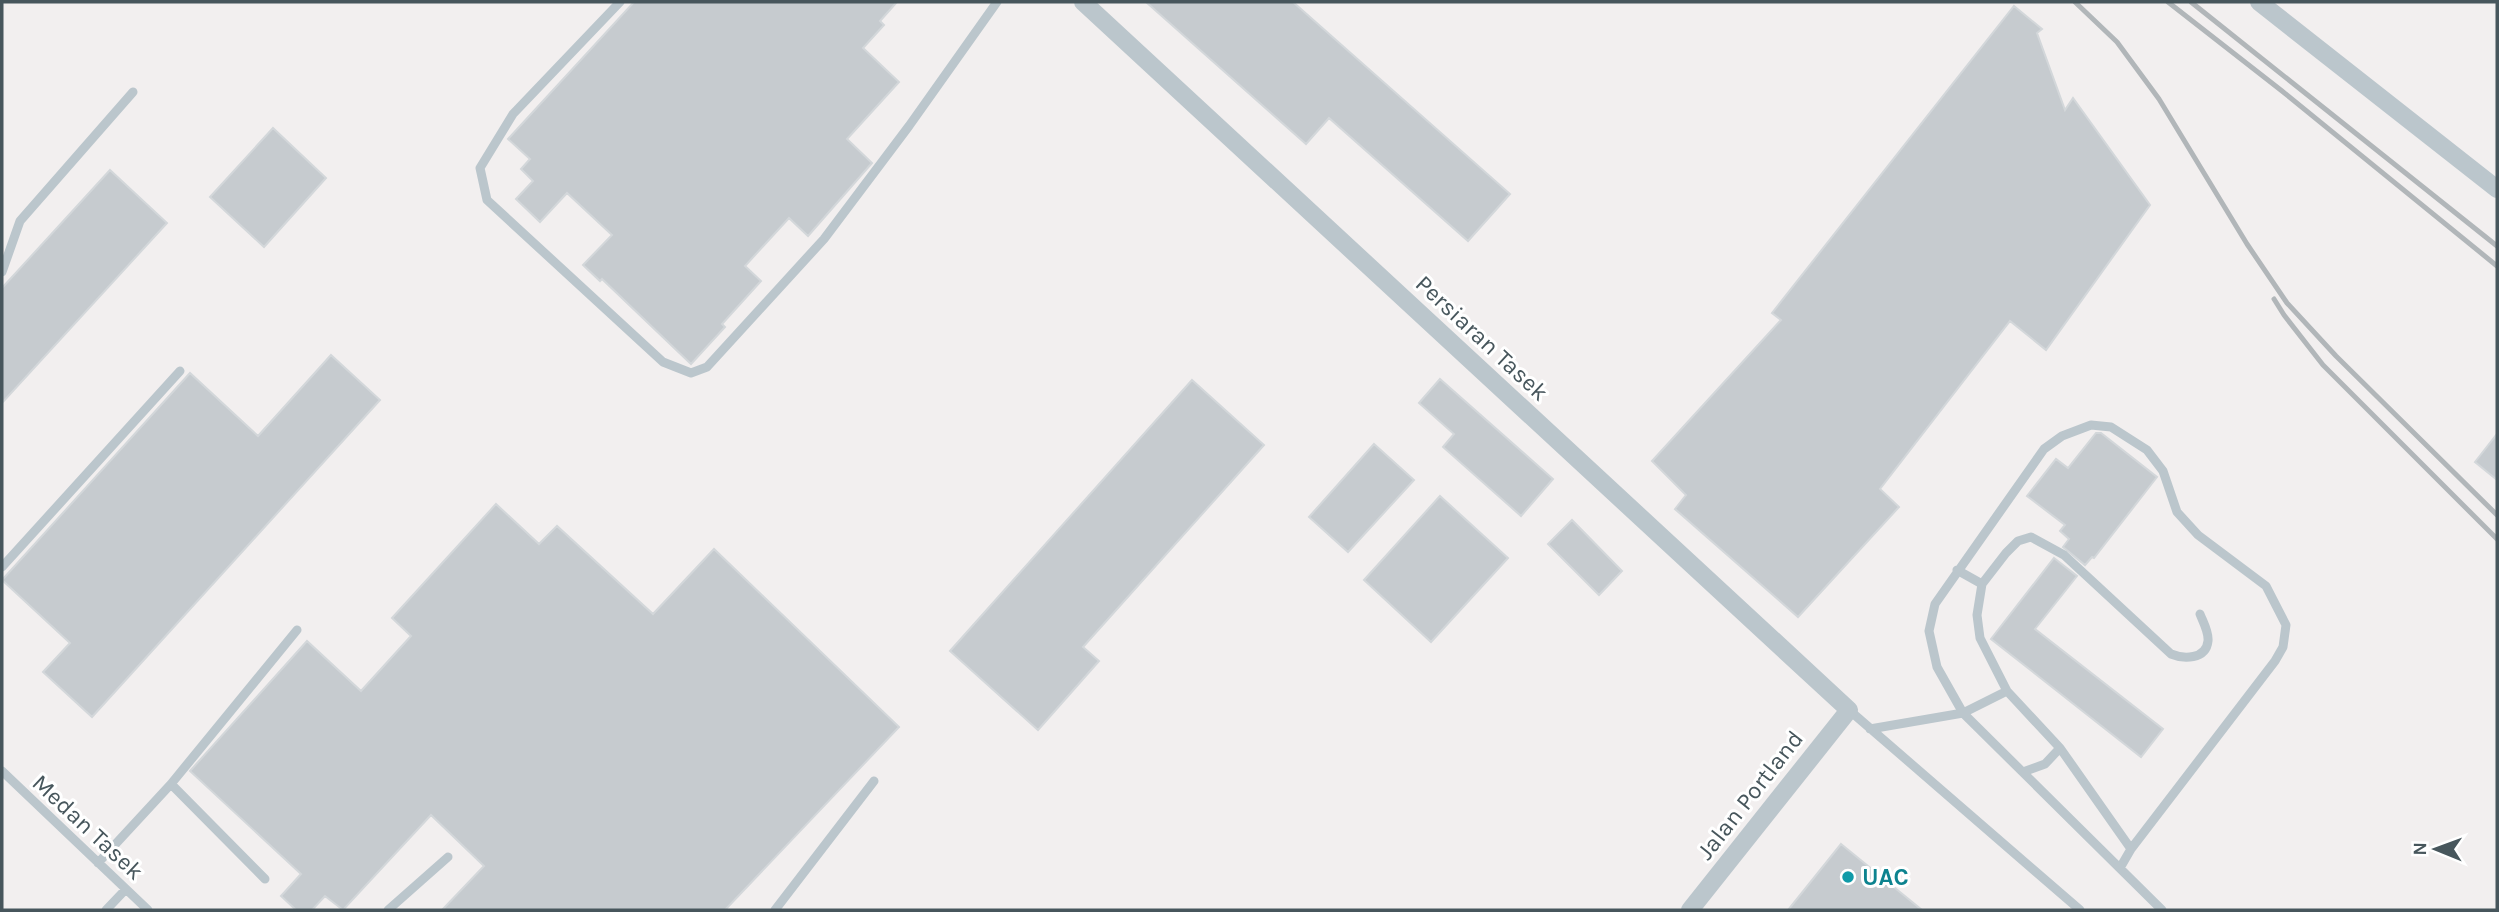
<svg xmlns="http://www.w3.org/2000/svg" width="2499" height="912" font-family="Karla,sans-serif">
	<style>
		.building { fill: #c6cbcf; stroke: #d3d7da; stroke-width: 2 }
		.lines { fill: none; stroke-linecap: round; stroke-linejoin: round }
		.service { stroke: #bbc6cc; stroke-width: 9 }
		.minor { stroke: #bbc6cc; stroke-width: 18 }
		.rail { stroke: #b1b6b9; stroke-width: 5 }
		.culture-dot { fill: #0f9aa8; stroke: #fff; stroke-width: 2.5 }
		.labels { text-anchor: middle; stroke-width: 6; stroke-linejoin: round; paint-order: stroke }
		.street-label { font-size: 24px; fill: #47565c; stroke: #fff }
		.culture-label { font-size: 24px; font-weight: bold; fill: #0d838f; stroke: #fff; text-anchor: start }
	</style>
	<rect width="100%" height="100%" fill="#f2efef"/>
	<!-- building -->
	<path class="building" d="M634 2H897L880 21 884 25 863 48 899 82 847 139 872 163 808 236 789 218 745 266 761 281 722 324 725 327 691 364 602 279 600 281 583 265 612 235 567 193 540 222 516 199 533 181 521 169 530 159 508 139Z
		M1146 2H1293L1510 194 1468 241 1329 118 1306 144Z
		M2014 6 2042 29 2037 33 2065 110 2073 98 2150 205 2046 350 2010 321 1880 489 1899 507 1798 617 1675 509 1686 495 1652 461 1781 320 1772 313Z
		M273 128 326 178 264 247 210 197Z
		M110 170 167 223 2 403V288Z
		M331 355 380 400 92 717 43 672 70 643 2 580 190 373 258 436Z
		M1440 379 1553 479 1521 516 1443 447 1454 434 1419 403Z
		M1192 380 1264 445 1083 647 1099 661 1038 730 950 651Z
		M2096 433H2101L2157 477 2094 558 2092 557 2085 565 2063 547 2069 539 2060 531 2065 525 2027 496 2056 459 2068 468Z
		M2497 434V480L2475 462Z
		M1374 444 1414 480 1348 552 1309 517Z
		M1440 496 1508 558 1431 642 1364 580Z
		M496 504 539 544 557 526 653 614 714 549 899 727 725 910H442L484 866 431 815 343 910 325 896 312 910H296L281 896 301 874 190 771 307 641 361 691 411 636 392 618Z
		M1572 520 1622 571 1599 595 1548 544Z
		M2054 558 2077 576 2035 629 2163 729 2141 757 1991 639Z
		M1841 844 1922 910H1788Z"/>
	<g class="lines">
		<!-- service -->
		<path class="service" d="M620 2 513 114 480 168 487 200 663 362 691 373 707 367 824 239 909 126 997 2
			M2 272 20 221 133 92
			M2 567 180 371
			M1957 570 1982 584
			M1849 710 2080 910
			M1870 729 1963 713 2007 691
			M2 771 148 910
			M2023 772 2045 764 2060 748
			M171 784 265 879
			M2131 849 2060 748 2007 691 1980 638 1977 615 1982 584 2006 553 2018 541 2031 537 2064 555 2171 654C2183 659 2206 660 2208 641 2209 632 2203 622 2200 614
			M98 863 171 784 297 630
			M2120 868 2131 849 2275 661 2283 647 2286 625 2266 586 2198 535 2177 512 2163 471 2147 450 2111 427 2091 425 2062 436 2044 449 1935 604 1929 631 1937 667 1963 713 2162 910
			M106 910 126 889
			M388 910 448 857
			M775 910 874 781"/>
		<!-- minor -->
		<path class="minor" d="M1083 2 1849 710 1690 910
			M2259 2 2497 189"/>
		<!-- rail -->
		<path class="rail" d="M2075 2 2117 42 2159 99 2247 244 2287 303 2336 356 2497 515
			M2168 2 2282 91 2497 266
			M2191 2 2497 246
			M2274 299 2284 315 2323 365 2497 539"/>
	</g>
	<!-- markers -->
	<circle class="culture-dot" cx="1848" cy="877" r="7"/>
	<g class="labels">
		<!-- street labels -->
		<g class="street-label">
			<text transform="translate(1482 338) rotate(43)" y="8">Persiaran Tasek</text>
			<text transform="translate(1750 795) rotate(-52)" y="8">Jalan Portland</text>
			<text transform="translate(88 827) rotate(43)" y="8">Medan Tasek</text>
		</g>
		<!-- culture labels -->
		<g class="culture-label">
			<text x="1862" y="885">UAC</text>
		</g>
	</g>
	<!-- border -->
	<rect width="2499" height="912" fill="none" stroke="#47565c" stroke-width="7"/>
	<!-- north arrow -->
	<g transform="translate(2436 849) rotate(271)" stroke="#ffffff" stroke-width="5" paint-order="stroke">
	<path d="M0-5L12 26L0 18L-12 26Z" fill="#47565c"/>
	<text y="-10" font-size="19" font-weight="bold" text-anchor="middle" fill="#47565c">N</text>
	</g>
</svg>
